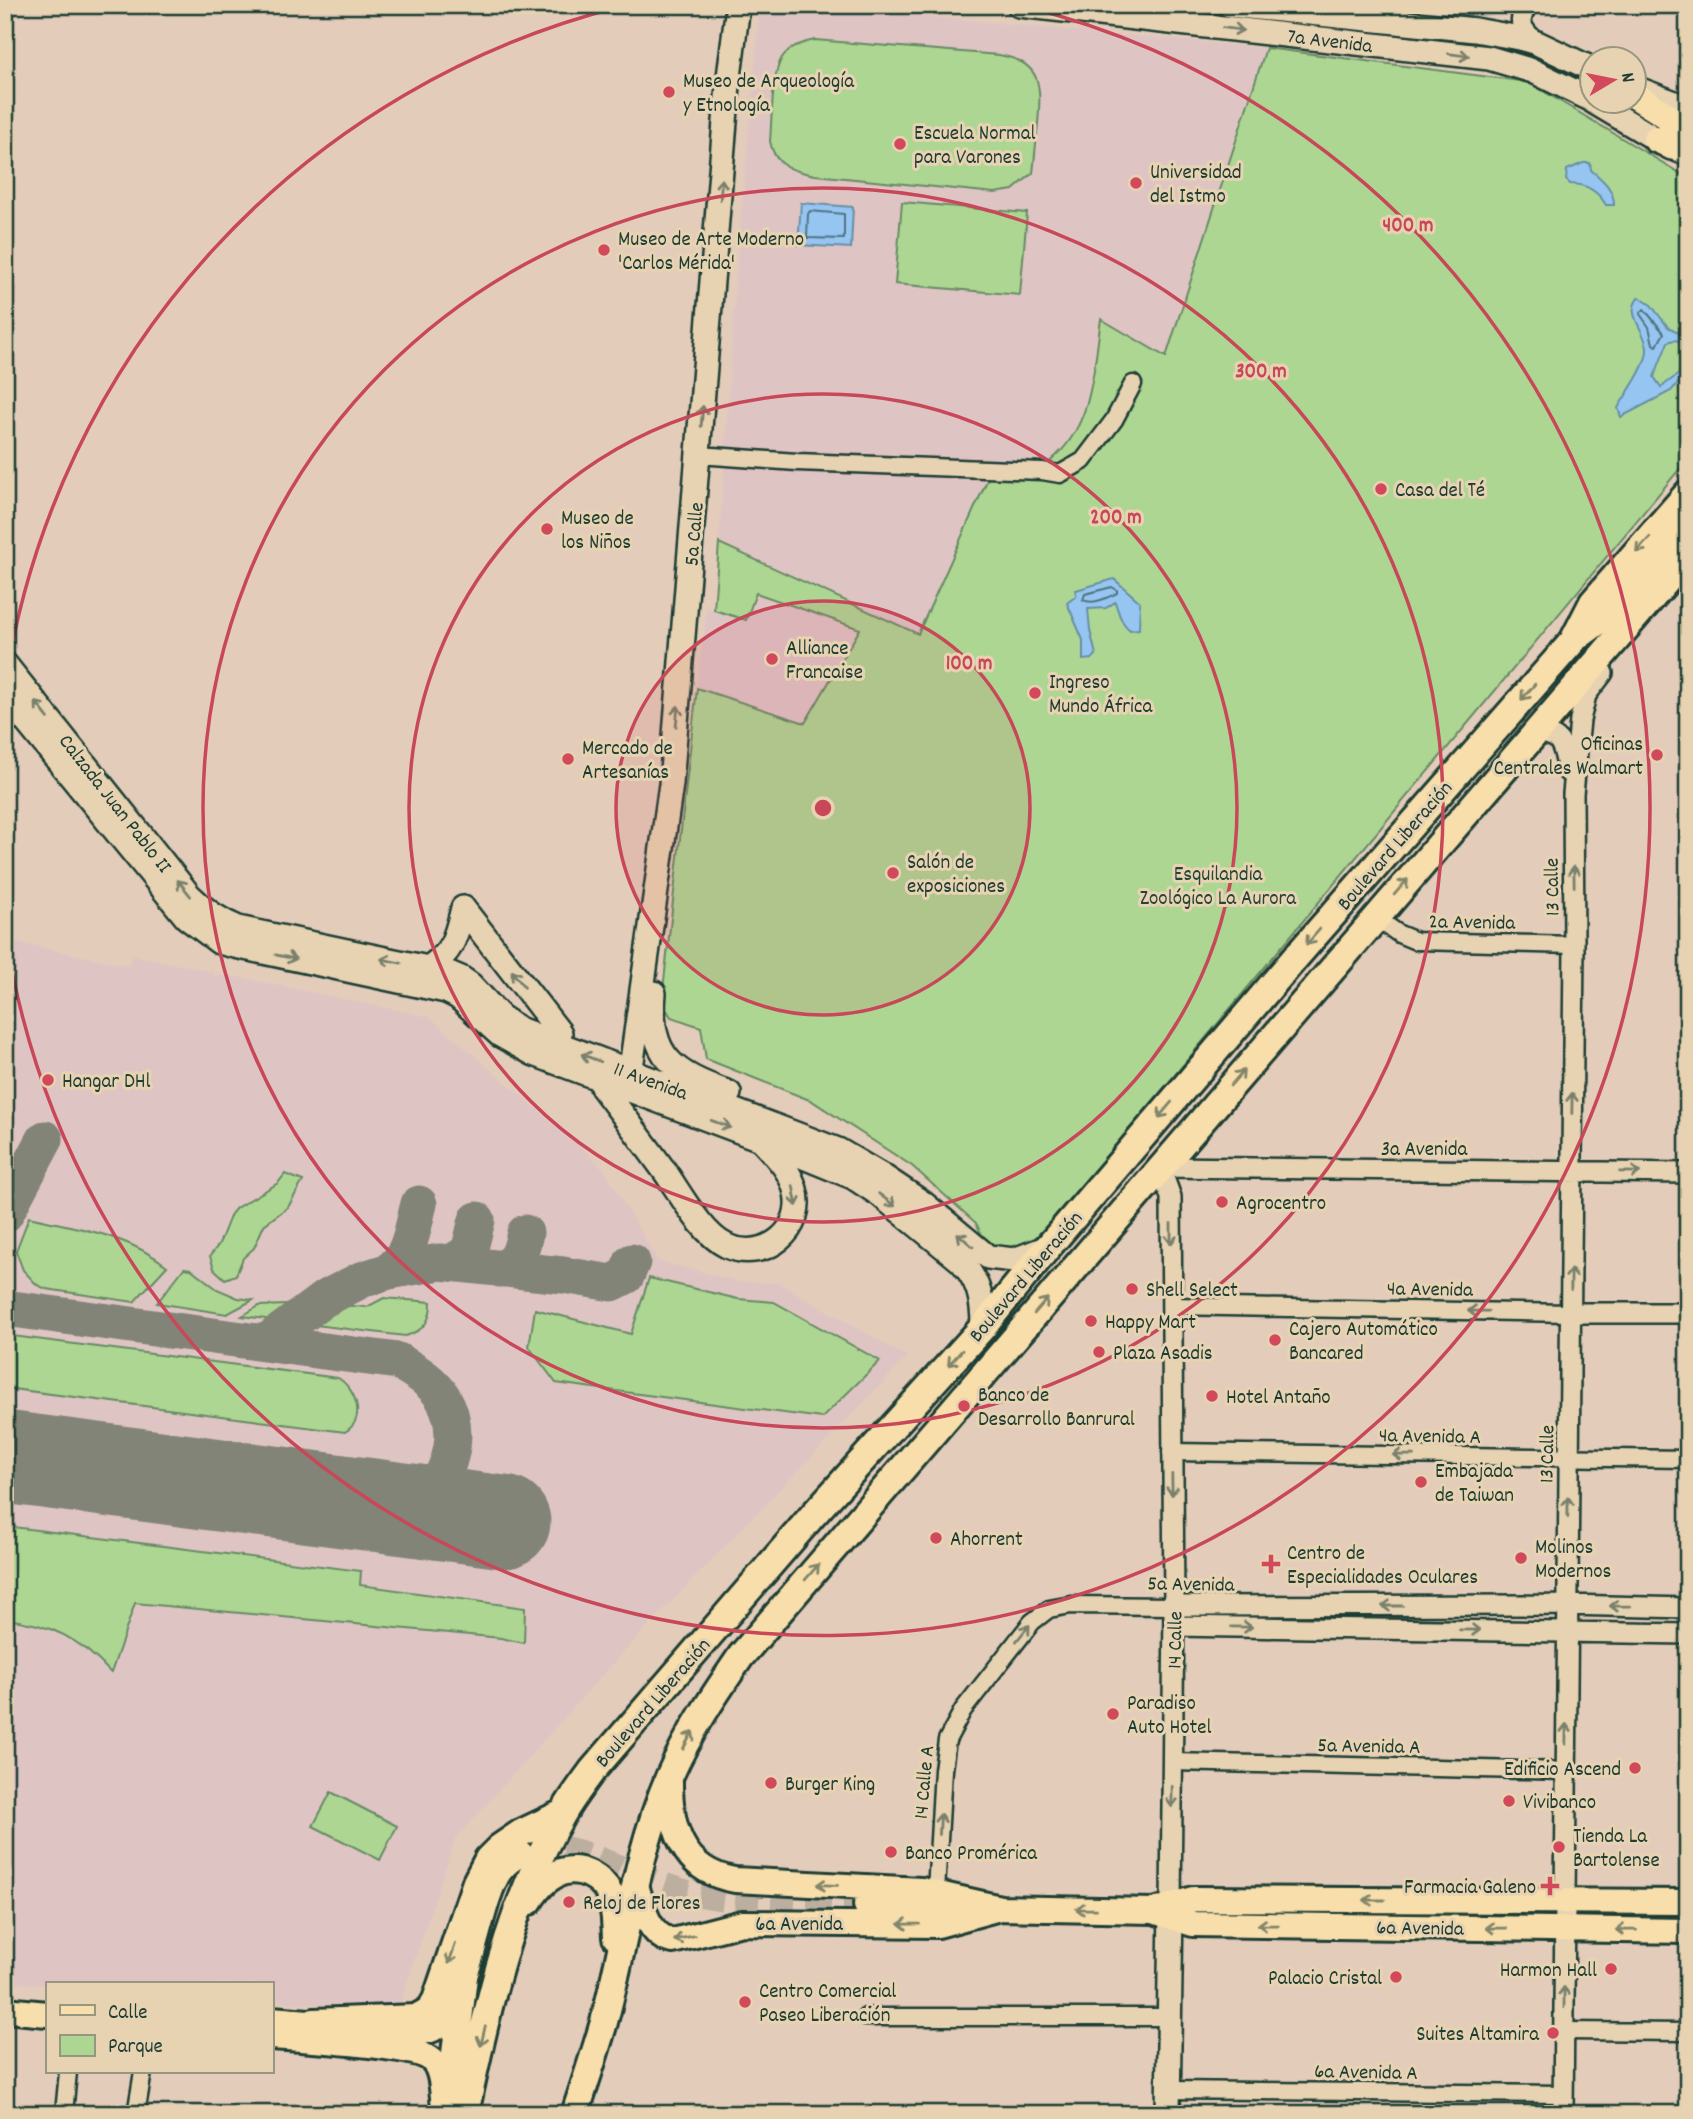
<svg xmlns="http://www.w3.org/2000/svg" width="1693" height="2119" font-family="Dekko,sans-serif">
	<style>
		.built { fill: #dfc4c4 }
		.green { fill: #aed693; stroke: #668a64; stroke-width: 2 }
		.water { fill: #96c5f1; stroke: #668fa5; stroke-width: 2; fill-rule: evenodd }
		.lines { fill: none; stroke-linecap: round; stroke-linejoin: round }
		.shore { stroke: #4f7380; stroke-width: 2 }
		.taxiway { stroke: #818477; stroke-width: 37 }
		.runway { stroke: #818477; stroke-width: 93 }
		.primary-tunnel { stroke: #bcaf9f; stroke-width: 24; stroke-dasharray: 24 12; stroke-linecap: butt }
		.minor-casing { stroke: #1f3d34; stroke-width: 21 }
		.tertiary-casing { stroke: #1f3d34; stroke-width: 24 }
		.secondary-casing { stroke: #1f3d34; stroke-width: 28 }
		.primary-casing { stroke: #1f3d34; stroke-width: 30 }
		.trunk-casing { stroke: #1f3d34; stroke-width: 32 }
		.minor { stroke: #e7d3b1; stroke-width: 16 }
		.tertiary { stroke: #e7d3b1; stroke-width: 19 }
		.secondary { stroke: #e7d3b1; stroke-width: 23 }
		.primary { stroke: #f8deab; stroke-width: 24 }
		.trunk { stroke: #f8deab; stroke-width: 26 }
		.oneway { stroke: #79806c }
		.oneway2 { stroke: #81856a }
		.ring { fill: none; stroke: #c84859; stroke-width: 3.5 }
		.poi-dot { fill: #d1495b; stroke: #e7d3b1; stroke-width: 2.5 }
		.labels { text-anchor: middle; stroke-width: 6; stroke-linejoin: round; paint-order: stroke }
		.street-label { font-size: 21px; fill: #1f3d34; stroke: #e7d3b1 }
		.poi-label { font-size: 21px; fill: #1f3d34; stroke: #e7d3b1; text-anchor: start }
		.park-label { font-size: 21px; fill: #264539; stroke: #e7d3b1 }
		.centre { fill: #c84859; stroke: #e7d3b1; stroke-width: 3.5 }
		.ring-label { font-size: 21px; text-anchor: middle; font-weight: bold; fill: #c84859; stroke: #e7d3b1; stroke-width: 6; stroke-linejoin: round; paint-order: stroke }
	</style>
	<rect width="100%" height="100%" fill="#e3ccba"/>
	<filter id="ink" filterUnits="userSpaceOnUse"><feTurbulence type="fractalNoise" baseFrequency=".0143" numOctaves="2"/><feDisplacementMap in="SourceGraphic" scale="14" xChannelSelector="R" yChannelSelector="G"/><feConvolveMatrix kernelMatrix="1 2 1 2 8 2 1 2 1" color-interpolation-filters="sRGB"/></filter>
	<g filter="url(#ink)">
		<!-- built -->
		<path class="built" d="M763 5H801L1266 48 1166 357 1101 320 1086 408 1074 435 1058 455 1039 469 989 476 918 634 719 543 737 260 760 9Z
			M755 593 860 629 805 723 697 688 707 608 746 620Z
			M5 940 129 966 132 955 212 972 213 975 237 977 429 1017 586 1151 604 1170 658 1261 739 1282 778 1283 907 1357 623 1652 455 1839 398 2009 271 2001V1984L47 1985 5 1982Z"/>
		<!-- green -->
		<path class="green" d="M815 40 999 55C1043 62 1041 87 1038 124 1036 141 1035 157 1033 173L1013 190 995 193 815 175C793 171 774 166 770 141 772 121 771 67 785 54 793 45 804 42 815 40Z
			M1266 48 1528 82 1688 178V459L1059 1214 1028 1245 1018 1249 997 1248 985 1241 976 1223 912 1166 812 1101 706 1059 701 1027 671 1017 666 1009 663 990 697 688 805 723 860 629 756 593 746 620 714 610 719 543 918 634 989 476C1004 474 1023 474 1038 469 1044 467 1051 461 1056 456 1093 422 1094 366 1101 319L1166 357Z
			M902 202 1027 213 1020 295 895 284Z
			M285 1174 303 1181 288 1207 264 1225 254 1248 243 1258 236 1275 225 1279 214 1269 210 1256 219 1244 231 1214 236 1208 278 1183Z
			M29 1217C79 1229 126 1234 167 1266L134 1302 46 1289 37 1285 23 1270 16 1251Z
			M184 1268 191 1269 217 1289 238 1298 253 1300 227 1314 157 1303Z
			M649 1278 738 1299 774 1302 880 1361 822 1418 556 1383 529 1347 535 1309 631 1334Z
			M384 1298 431 1302C431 1321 424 1331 405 1336L242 1316 259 1306 316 1304 367 1307Z
			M5 1335 338 1378C356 1389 367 1419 345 1432L5 1388Z
			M5 1526 361 1571 360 1585 525 1608 524 1643 501 1638 135 1603 111 1673C80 1639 52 1624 5 1619Z
			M331 1792 397 1826 380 1860 313 1826Z"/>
		<!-- water -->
		<path class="water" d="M1583 163H1590L1591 170C1603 180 1614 189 1614 205H1606C1598 191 1587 184 1570 184L1566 180 1567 170Z
			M801 203 853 207 851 248 798 245Z
			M1639 297 1651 305 1668 327 1678 332 1684 342 1688 368 1684 377 1671 391 1621 417 1618 408C1627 392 1648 365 1647 348 1645 329 1624 314 1639 297ZM1674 340 1680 341 1682 362 1679 374 1661 387 1654 377 1668 342Z
			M1114 579 1140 602 1139 629 1130 630C1120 622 1119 613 1115 602L1106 608 1088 609 1090 630 1096 655 1092 659 1083 660V640L1067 603 1076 596V590Z"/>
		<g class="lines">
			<!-- shore -->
			<path class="shore" d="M810 211 844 214V239L807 238 808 214Z
				M1644 309 1664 333 1657 346 1653 344 1649 327 1640 314Z
				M1112 587 1117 590V593C1106 598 1094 605 1083 600L1085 594Z"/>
			<!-- taxiway -->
			<path class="taxiway" d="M5 1214 45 1139
				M451 1263 469 1252 477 1220
				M500 1269C519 1263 521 1251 525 1233
				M389 1271C411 1255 412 1229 419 1204
				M5 1308 398 1361C415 1371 433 1381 443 1398 461 1428 453 1470 429 1492 422 1499 410 1504 401 1508
				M265 1343 324 1299 361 1280 389 1271 440 1262 563 1275 612 1283 626 1276 632 1262"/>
			<!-- runway -->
			<path class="runway" d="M5 1457 504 1522"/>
			<!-- primary-tunnel -->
			<path class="primary-tunnel" d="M528 1851C561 1840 589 1855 620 1867 644 1877 670 1888 696 1894 752 1906 809 1904 866 1905"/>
			<defs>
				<path id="minor" d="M699 455 797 462 1042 471 1060 474 1083 461 1114 420 1133 384
					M1375 917 1399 934 1416 941 1574 945
					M1171 1306 1570 1313
					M1171 1452 1688 1459
					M1172 1762 1566 1771
					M936 1892 943 1770 947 1740 963 1710 1032 1622 1049 1609 1071 1605 1174 1606
					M866 2017H1169
					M1563 2031 1688 2032
					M1168 2090 1563 2094
					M64 2113 68 2072
					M136 2114 143 2072"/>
				<path id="tertiary" d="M1528 5C1515 22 1523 31 1537 43
					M1534 733C1564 733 1563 747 1568 772
					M1570 1313H1688
					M1174 1606 1567 1605 1688 1608
					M1174 1626 1688 1634
					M1171 1905 1174 1606 1171 1197 1160 1167 1688 1173
					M1563 2114 1574 945 1573 794 1580 720 1586 695 1603 673"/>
				<path id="secondary" d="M1019 5 1489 58 1533 71 1592 100
					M1230 5 1475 30 1520 38 1537 43 1592 69
					M1638 89 1688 108
					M1594 102 1671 148
					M5 664 189 895C204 910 218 920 238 928L447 972 461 978 471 985 501 1017 519 1029 838 1150 884 1177 923 1203 988 1257 1014 1260 1048 1247
					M5 701 20 714 186 917 219 942 235 946 446 991 458 997 500 1035 534 1054 760 1139 853 1177 879 1194 961 1261C979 1281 983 1300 983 1327
					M463 908 560 1033
					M426 969C453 953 456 937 463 908
					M654 993C648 1058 674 1073 729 1093
					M632 1061 671 784 728 85 738 5
					M602 1087C624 1116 645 1144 666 1173 681 1195 703 1235 727 1246 765 1263 807 1229 795 1189 790 1170 775 1155 762 1141
					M1168 2114 1171 1905"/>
				<path id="primary" d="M670 1776C669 1824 680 1871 735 1880L921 1890 1000 1908 1154 1911 1193 1924 1688 1931
					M635 1882C642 1903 647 1937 673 1941L742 1923 938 1925 996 1909
					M866 1905 943 1907
					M1154 1911 1193 1899 1688 1902
					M5 2010 47 2014
					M271 2019 334 2024
					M373 2028C390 2030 411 2036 428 2031 468 2020 477 1904 500 1871 506 1863 513 1858 521 1854
					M271 2037C299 2039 416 2045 432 2060 443 2071 442 2093 444 2107"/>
				<path id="trunk" d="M1634 95 1688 129
					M1656 139 1688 152
					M1580 635 1607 615 1688 528
					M529 1901C542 1880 563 1862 589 1874 597 1878 605 1884 609 1893 616 1906 615 1923 616 1937
					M314 2022 416 2018 430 2010 436 2000 476 1882 488 1859 499 1848 521 1833 563 1813
					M448 2114 464 1976
					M465 2114C486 2012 509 1905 562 1815 571 1799 582 1785 592 1771L813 1515 983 1327 1048 1247 1295 958 1573 641 1593 602 1688 493
					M575 2114C585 2083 595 2053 604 2022 626 1940 636 1854 670 1775 689 1732 715 1694 741 1656L1688 556"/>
			</defs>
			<!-- minor casing -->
			<use href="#minor" class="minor-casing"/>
			<!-- tertiary casing -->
			<use href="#tertiary" class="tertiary-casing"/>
			<!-- secondary casing -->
			<use href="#secondary" class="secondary-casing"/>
			<!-- primary casing -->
			<use href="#primary" class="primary-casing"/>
			<!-- trunk casing -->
			<use href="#trunk" class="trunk-casing"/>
			<!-- minor -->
			<use href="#minor" class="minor"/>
			<!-- tertiary -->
			<use href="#tertiary" class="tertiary"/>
			<!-- secondary -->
			<use href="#secondary" class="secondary"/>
			<!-- primary -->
			<use href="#primary" class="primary"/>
			<!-- trunk -->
			<use href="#trunk" class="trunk"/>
		</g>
		<!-- one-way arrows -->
		<defs><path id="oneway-shaft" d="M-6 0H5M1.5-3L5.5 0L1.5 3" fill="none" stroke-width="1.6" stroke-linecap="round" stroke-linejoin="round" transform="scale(1.75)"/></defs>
		<g class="oneway">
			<use href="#oneway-shaft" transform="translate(1233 29) rotate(7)"/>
			<use href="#oneway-shaft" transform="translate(1459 55) rotate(7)"/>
			<use href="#oneway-shaft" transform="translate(721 189) rotate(-86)"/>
			<use href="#oneway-shaft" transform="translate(702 416) rotate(-85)"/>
			<use href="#oneway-shaft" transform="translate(42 710) rotate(-128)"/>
			<use href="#oneway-shaft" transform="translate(677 716) rotate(-85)"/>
			<use href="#oneway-shaft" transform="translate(1574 876) rotate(-91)"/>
			<use href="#oneway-shaft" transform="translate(184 888) rotate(-129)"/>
			<use href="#oneway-shaft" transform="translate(286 957) rotate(12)"/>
			<use href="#oneway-shaft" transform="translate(391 961) rotate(-168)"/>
			<use href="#oneway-shaft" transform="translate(518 979) rotate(-128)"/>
			<use href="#oneway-shaft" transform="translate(591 1058) rotate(-159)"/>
			<use href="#oneway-shaft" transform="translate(1572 1103) rotate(-89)"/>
			<use href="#oneway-shaft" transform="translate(721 1124) rotate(20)"/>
			<use href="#oneway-shaft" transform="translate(1630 1172) rotate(1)"/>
			<use href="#oneway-shaft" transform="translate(795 1196) rotate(80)"/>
			<use href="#oneway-shaft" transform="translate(887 1200) rotate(37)"/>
			<use href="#oneway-shaft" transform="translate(1171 1234) rotate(90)"/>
			<use href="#oneway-shaft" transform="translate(965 1240) rotate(-139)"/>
			<use href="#oneway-shaft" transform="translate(1571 1279) rotate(-89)"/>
			<use href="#oneway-shaft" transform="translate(1478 1311) rotate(-179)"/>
			<use href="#oneway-shaft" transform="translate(1403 1455) rotate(-179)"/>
			<use href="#oneway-shaft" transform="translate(1172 1485) rotate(89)"/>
			<use href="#oneway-shaft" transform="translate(1568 1507) rotate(-89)"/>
			<use href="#oneway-shaft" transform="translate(1392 1606) rotate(180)"/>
			<use href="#oneway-shaft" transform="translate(1620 1606) rotate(-179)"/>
			<use href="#oneway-shaft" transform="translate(1242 1627) rotate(1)"/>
			<use href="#oneway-shaft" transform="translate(1470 1630) rotate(1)"/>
			<use href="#oneway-shaft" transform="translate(1023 1633) rotate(-51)"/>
			<use href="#oneway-shaft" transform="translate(1566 1734) rotate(-89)"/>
			<use href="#oneway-shaft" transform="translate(1172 1797) rotate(91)"/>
			<use href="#oneway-shaft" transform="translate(940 1824) rotate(-87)"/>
			<use href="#oneway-shaft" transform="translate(1564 1997) rotate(-90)"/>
		</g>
		<g class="oneway2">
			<use href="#oneway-shaft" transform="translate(1643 545) rotate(132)"/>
			<use href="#oneway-shaft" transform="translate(1528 692) rotate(131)"/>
			<use href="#oneway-shaft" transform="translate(1401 887) rotate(-49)"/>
			<use href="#oneway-shaft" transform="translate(1313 937) rotate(131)"/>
			<use href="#oneway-shaft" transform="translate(1237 1078) rotate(-49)"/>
			<use href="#oneway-shaft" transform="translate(1165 1110) rotate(130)"/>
			<use href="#oneway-shaft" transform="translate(1041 1306) rotate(-49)"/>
			<use href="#oneway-shaft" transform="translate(955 1358) rotate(132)"/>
			<use href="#oneway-shaft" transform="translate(812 1572) rotate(-49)"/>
			<use href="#oneway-shaft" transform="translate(688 1740) rotate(-62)"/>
			<use href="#oneway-shaft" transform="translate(827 1885) rotate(-178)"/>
			<use href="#oneway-shaft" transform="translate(1374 1900) rotate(-180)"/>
			<use href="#oneway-shaft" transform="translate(1086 1909) rotate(-179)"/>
			<use href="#oneway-shaft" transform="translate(909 1924) rotate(-179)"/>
			<use href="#oneway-shaft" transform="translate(1268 1925) rotate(-179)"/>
			<use href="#oneway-shaft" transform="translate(1496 1928) rotate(-179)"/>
			<use href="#oneway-shaft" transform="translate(1626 1930) rotate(-179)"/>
			<use href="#oneway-shaft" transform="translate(684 1938) rotate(167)"/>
			<use href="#oneway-shaft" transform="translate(452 1954) rotate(109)"/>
			<use href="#oneway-shaft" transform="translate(483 2036) rotate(103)"/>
		</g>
	</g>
	<!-- distance rings -->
	<circle cx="823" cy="808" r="207" fill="#c84859" fill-opacity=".12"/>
	<g class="ring">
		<circle cx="823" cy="808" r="207"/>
		<circle cx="823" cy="808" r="414"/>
		<circle cx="823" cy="808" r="620"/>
		<path d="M6 679A827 827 0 0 1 623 6M1023 6A827 827 0 1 1 6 937"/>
	</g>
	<!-- markers -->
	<g class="poi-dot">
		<circle cx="669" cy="92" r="7"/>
		<circle cx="900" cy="144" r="7"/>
		<circle cx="1136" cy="183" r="7"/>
		<circle cx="604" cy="250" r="7"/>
		<circle cx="1381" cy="489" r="7"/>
		<circle cx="547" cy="529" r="7"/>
		<circle cx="772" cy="659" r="7"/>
		<circle cx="1035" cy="693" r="7"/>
		<circle cx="1657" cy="755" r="7"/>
		<circle cx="568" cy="759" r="7"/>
		<circle cx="893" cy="873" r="7"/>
		<circle cx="48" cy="1080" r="7"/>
		<circle cx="1222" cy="1202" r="7"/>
		<circle cx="1132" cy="1289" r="7"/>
		<circle cx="1091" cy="1321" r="7"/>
		<circle cx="1275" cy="1340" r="7"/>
		<circle cx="1099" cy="1352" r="7"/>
		<circle cx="1212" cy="1396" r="7"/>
		<circle cx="964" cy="1406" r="7"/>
		<circle cx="1421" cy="1482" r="7"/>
		<circle cx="936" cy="1538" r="7"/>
		<circle cx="1521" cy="1558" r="7"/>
		<path d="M1267.5 1553.5h7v7h7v7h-7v7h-7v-7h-7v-7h7z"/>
		<circle cx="1113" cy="1714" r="7"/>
		<circle cx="1635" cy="1768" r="7"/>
		<circle cx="771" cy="1783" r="7"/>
		<circle cx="1509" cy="1801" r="7"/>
		<circle cx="1559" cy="1847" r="7"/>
		<circle cx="891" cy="1852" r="7"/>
		<path d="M1546.5 1875.5h7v7h7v7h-7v7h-7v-7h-7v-7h7z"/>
		<circle cx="569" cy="1902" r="7"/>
		<circle cx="1611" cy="1969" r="7"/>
		<circle cx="1396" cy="1977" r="7"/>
		<circle cx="745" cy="2002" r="7"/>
		<circle cx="1553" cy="2033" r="7"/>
	</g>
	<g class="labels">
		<!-- street labels -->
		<g class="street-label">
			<text transform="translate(1330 40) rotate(7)" y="7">7a Avenida</text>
			<text transform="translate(693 534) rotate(-85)" y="7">5a Calle</text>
			<text transform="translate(116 803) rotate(52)" y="7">Calzada Juan Pablo II</text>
			<text transform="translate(1394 845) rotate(-49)" y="7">Boulevard Liberación</text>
			<text transform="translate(1551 887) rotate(-91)" y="7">13 Calle</text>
			<text transform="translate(1472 921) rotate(1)" y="7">2a Avenida</text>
			<text transform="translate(651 1080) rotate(20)" y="7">11 Avenida</text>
			<text x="1424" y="1155">3a Avenida</text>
			<text transform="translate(1025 1276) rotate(-50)" y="7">Boulevard Liberación</text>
			<text transform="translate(1430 1288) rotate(1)" y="7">4a Avenida</text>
			<text transform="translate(1430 1435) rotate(1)" y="7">4a Avenida A</text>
			<text transform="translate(1546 1454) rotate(-89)" y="7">13 Calle</text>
			<text transform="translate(1191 1583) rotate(1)" y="7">5a Avenida</text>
			<text transform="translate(1174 1640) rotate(-89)" y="7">14 Calle</text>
			<text transform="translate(652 1702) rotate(-49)" y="7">Boulevard Liberación</text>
			<text transform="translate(1369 1745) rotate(1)" y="7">5a Avenida A</text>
			<text transform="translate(923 1782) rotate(-85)" y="7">14 Calle A</text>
			<text x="799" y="1930">6a Avenida</text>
			<text transform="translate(1420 1927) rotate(1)" y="7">6a Avenida</text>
			<text transform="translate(1366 2071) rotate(1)" y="7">6a Avenida A</text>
		</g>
		<!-- poi labels -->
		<g class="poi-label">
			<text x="683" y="87">Museo de Arqueología<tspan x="683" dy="24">y Etnología</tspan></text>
			<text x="914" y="139">Escuela Normal<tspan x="914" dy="24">para Varones</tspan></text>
			<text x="1150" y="178">Universidad<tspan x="1150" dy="24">del Istmo</tspan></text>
			<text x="618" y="245">Museo de Arte Moderno<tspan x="618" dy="24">'Carlos Mérida'</tspan></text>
			<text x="1395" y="496">Casa del Té</text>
			<text x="561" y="524">Museo de<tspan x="561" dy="24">los Niños</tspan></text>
			<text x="786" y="654">Alliance<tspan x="786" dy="24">Francaise</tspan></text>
			<text x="1049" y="688">Ingreso<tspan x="1049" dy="24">Mundo África</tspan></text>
			<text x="1643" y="750" text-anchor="end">Oficinas<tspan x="1643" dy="24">Centrales Walmart</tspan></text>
			<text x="582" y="754">Mercado de<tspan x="582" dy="24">Artesanías</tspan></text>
			<text x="907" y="868">Salón de<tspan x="907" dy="24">exposiciones</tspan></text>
			<text x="62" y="1087">Hangar DHl</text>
			<text x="1236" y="1209">Agrocentro</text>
			<text x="1146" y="1296">Shell Select</text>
			<text x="1105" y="1328">Happy Mart</text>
			<text x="1289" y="1335">Cajero Automático<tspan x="1289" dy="24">Bancared</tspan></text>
			<text x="1113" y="1359">Plaza Asadis</text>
			<text x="978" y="1401">Banco de<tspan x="978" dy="24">Desarrollo Banrural</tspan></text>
			<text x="1226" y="1403">Hotel Antaño</text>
			<text x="1435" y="1477">Embajada<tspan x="1435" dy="24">de Taiwan</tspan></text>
			<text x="950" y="1545">Ahorrent</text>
			<text x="1535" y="1553">Molinos<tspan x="1535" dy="24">Modernos</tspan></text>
			<text x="1287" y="1559">Centro de<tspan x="1287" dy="24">Especialidades Oculares</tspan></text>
			<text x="1127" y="1709">Paradiso<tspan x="1127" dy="24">Auto Hotel</tspan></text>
			<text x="1621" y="1775" text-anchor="end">Edificio Ascend</text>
			<text x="785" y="1790">Burger King</text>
			<text x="1523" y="1808">Vivibanco</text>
			<text x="1573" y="1842">Tienda La<tspan x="1573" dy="24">Bartolense</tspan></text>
			<text x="905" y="1859">Banco Promérica</text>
			<text x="1536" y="1893" text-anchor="end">Farmacia Galeno</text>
			<text x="583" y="1909">Reloj de Flores</text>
			<text x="1597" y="1976" text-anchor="end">Harmon Hall</text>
			<text x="1382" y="1984" text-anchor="end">Palacio Cristal</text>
			<text x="759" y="1997">Centro Comercial<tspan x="759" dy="24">Paseo Liberación</tspan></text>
			<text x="1539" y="2040" text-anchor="end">Suites Altamira</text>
		</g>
		<!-- park labels -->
		<g class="park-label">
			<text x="1218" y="880">Esquilandia<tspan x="1218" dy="24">Zoológico La Aurora</tspan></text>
		</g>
	</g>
	<circle cx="823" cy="808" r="10" class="centre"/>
	<g class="ring-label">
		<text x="1408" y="231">400 m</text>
		<text x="1261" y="377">300 m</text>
		<text x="1116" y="523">200 m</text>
		<text x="969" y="669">100 m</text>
	</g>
	<!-- margin -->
	<rect width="1693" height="2119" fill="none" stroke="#e7d3b1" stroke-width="28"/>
	<rect x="14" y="14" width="1665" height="2091" fill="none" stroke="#1f3d34" stroke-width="2.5" filter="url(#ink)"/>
	<!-- legend -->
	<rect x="46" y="1982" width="228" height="91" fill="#e7d3b1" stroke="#97977f" stroke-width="2"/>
	<rect x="60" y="2005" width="35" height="10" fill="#f8deab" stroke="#97977f" stroke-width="2"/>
	<text x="108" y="2018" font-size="21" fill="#1f3d34">Calle</text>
	<rect x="60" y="2035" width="35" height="21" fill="#aed693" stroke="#97977f" stroke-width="2"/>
	<text x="108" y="2052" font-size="21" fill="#1f3d34">Parque</text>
	<!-- north arrow -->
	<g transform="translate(1613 80) rotate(80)"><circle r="33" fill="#e7d3b1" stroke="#97977f" stroke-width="2"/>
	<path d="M0-5L12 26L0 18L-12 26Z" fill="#d1495b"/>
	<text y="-10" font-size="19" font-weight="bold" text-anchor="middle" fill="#1f3d34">N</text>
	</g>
</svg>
